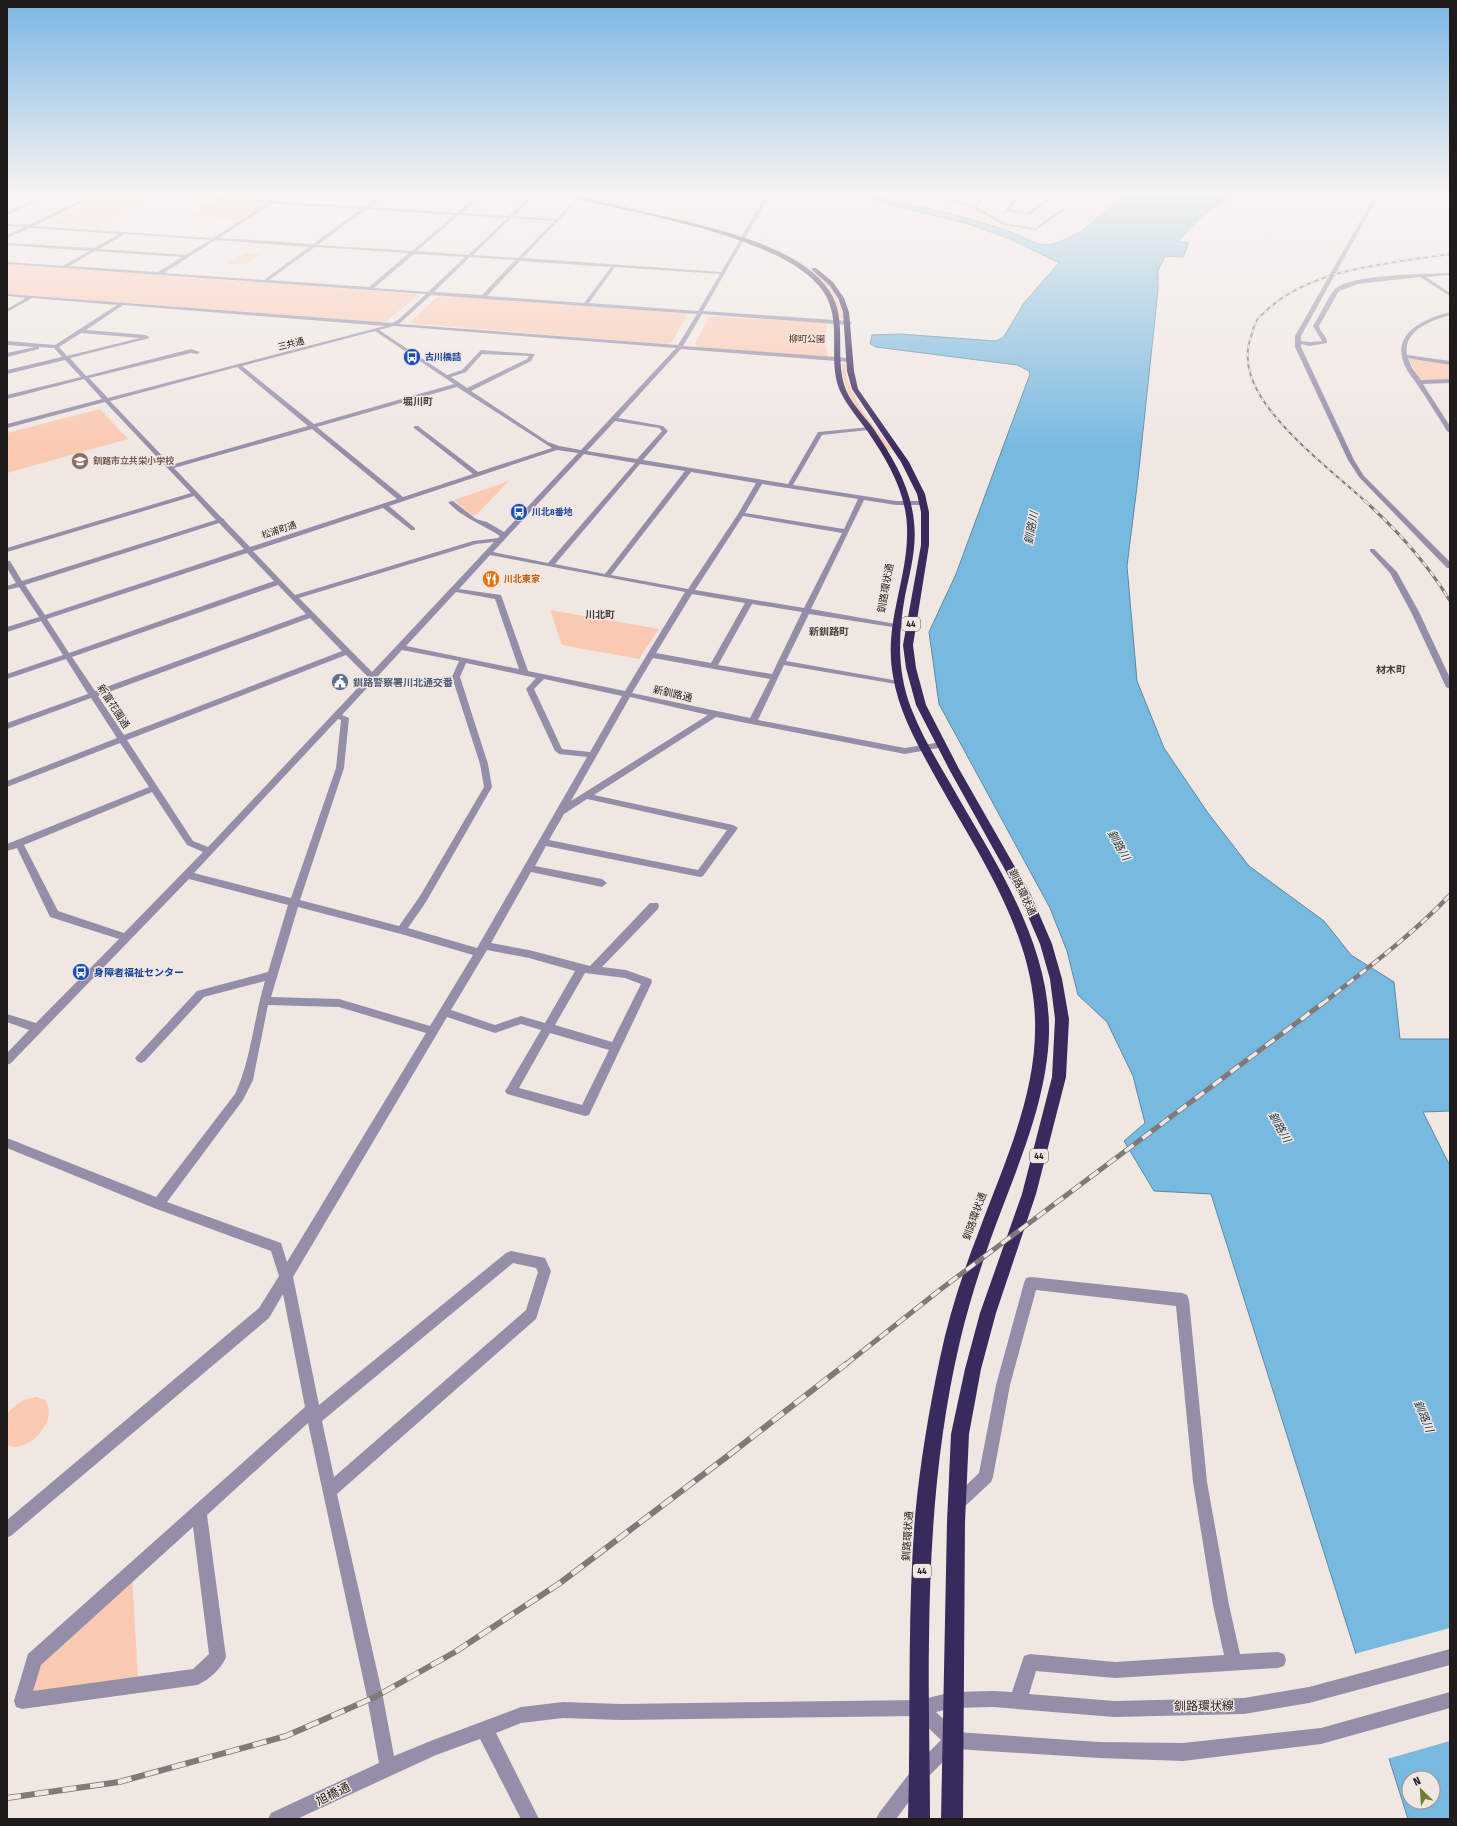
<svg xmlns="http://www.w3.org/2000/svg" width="1457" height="1826" font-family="'Fira Sans Condensed','Noto Sans JP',sans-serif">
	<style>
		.green { fill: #fac9b1 }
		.water { fill: #77b9df; stroke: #5c8aa4; fill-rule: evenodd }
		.pier { fill: #f0e7e3 }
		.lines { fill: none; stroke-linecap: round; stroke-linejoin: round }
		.minor { fill: #948ea9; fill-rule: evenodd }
		.highway { fill: #392a5d; fill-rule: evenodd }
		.rail-far4-casing { stroke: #7f7977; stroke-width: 2 }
		.rail-far3-casing { stroke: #7f7977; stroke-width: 3 }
		.rail-far2-casing { stroke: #7f7977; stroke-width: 4.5 }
		.rail-far1-casing { stroke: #7f7977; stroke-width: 5 }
		.rail-casing { stroke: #7f7977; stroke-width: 6 }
		.rail-far4 { stroke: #f0e7e3; stroke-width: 1.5; stroke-dasharray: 4; stroke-linecap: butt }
		.rail-far3 { stroke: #f0e7e3; stroke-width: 2; stroke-dasharray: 6; stroke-linecap: butt }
		.rail-far2 { stroke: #f0e7e3; stroke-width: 3; stroke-dasharray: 8; stroke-linecap: butt }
		.rail-far1 { stroke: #f0e7e3; stroke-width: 3.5; stroke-dasharray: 11; stroke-linecap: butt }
		.rail { stroke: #f0e7e3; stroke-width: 4.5; stroke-dasharray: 14; stroke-linecap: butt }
		.labels { text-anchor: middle; stroke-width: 3; stroke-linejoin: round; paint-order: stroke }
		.far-park-label { font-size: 9px; fill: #4f260f; stroke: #f0e7e3 }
		.far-street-label { font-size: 9px; fill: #1e1b1a; stroke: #f0e7e3 }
		.far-transit-label { font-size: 9px; font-weight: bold; fill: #164399; stroke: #f0e7e3; text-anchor: start }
		.far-education-label { font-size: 9px; font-weight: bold; fill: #785e54; stroke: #f0e7e3; text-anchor: start }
		.far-food-label { font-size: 9px; font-weight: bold; fill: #c56008; stroke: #f0e7e3; text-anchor: start }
		.shield { fill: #f0e7e3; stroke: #5d5856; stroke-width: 1 }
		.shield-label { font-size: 9px; font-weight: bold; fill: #1e1b1a }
		.far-quarter-label { font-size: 10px; font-weight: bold; fill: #47403c; stroke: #f0e7e3 }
		.street-label { font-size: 10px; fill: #1e1b1a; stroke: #f0e7e3 }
		.service-label { font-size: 10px; font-weight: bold; fill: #4e5e75; stroke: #f0e7e3; text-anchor: start }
		.transit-label { font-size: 10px; font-weight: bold; fill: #164399; stroke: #f0e7e3; text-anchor: start }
		.water-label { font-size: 11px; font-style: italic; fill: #173546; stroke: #f0e7e3 }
		.near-street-label { font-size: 12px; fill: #1e1b1a; stroke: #f0e7e3 }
	</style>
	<rect width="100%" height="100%" fill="#f0e7e3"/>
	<!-- green -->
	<path class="green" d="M113 196 151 198 98 227 46 224 98 198Z
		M212 201 262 204 263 205 240 220 186 216Z
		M759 242C785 252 824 271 837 298 840 304 842 312 844 318L840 319 834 298 820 281 791 258Z
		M245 253 260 254 244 265 228 264Z
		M7 264 417 294 418 295 387 321 382 322 7 294Z
		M442 296 685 313 687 315 672 342 667 344 415 324 410 322 436 298Z
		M713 316 827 323 825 342 828 356 824 357 698 347 695 344 709 317Z
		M1412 358 1450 364V379L1425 380 1418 378 1409 359Z
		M842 364H846C843 393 876 427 892 450H887C871 427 840 394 842 364Z
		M100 409 128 439 7 473V433Z
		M509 481 476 515H472L454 500Z
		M550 610 659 629 639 659 562 645Z
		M36 1397 45 1400C47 1403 49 1408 49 1412 49 1429 25 1454 7 1445V1414C15 1404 23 1399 36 1397Z
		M132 1577 138 1678 30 1692 40 1661Z"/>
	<!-- water -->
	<path class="water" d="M852 195H871L959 216 1006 230 1038 244 1048 245 1057 243 1082 231 1125 195H1241C1214 203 1197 220 1178 241L1189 243 1183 257 1165 256 1158 271V290L1138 478 1127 566 1137 681 1164 748 1208 813 1249 866 1324 921 1351 955 1394 982 1400 1039H1450V1111L1423 1112 1450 1166V1819H1408L1211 1194 1154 1191 1124 1141 1145 1123 1133 1076 1107 1022 1078 995 1067 951 1050 908 939 704 929 632 956 574 1030 374 1029 371 1017 365 876 347 870 344 872 335 900 334 995 341 1003 338 1024 303 1059 263 1010 239 972 225ZM1409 1778H1433V1802H1409Z"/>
	<!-- pier -->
	<path class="pier" d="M1450 1628V1741L1387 1759 1354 1654Z"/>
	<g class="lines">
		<!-- minor -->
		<path class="minor" d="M43 195H49L7 215V212Z
			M91 195H97L34 226 213 238 267 203 149 195H177L271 201 280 195H285L276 201 364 207 380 195H385L369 207 457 213 477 195H482L462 213 509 216 531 195H536L514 216 556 219 578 197 579 199 523 258 721 272 766 195H770L703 311 849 321 852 323 849 325 702 314 683 346 849 358 852 360 849 362 681 349 618 418 663 426 668 431 643 460 788 484 818 432 870 427 871 428 868 430 822 435 793 485 896 501H923L926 503 923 505H896L864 500 811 609 896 624 900 626 899 628 809 614 786 661 899 681 903 683 902 685 784 665 758 720 905 748 941 742 945 745 944 747 905 754 716 717 594 795 733 825 738 828 703 876 700 877 546 846 535 866 602 879 607 883 602 887 531 872 491 943 529 950 590 966 650 903H658L659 906 658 909 602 967 626 970 651 979 652 982 589 1115 585 1116 507 1094 505 1091 507 1088 541 1030 521 1024 495 1033 447 1017 293 1277 319 1405 506 1253 511 1251 545 1258 551 1271 536 1319 337 1494 383 1697 394 1756 433 1740 521 1707 563 1702 621 1704 919 1700 953 1692 993 1691 1012 1692 1024 1656 1030 1654 1115 1662 1224 1655 1213 1605 1193 1482 1176 1306 1036 1290 1010 1385 993 1477 991 1482 962 1509 957 1511 952 1509 950 1504 952 1499 979 1473 996 1385 1024 1283 1026 1278 1031 1277 1182 1293 1187 1295 1189 1300 1207 1482 1229 1605 1240 1654 1278 1652 1284 1654 1286 1660 1284 1666 1278 1668 1115 1678 1036 1671 1029 1694 1114 1701 1244 1698 1309 1687 1450 1649V1665L1309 1703 1244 1714 1114 1717 993 1707 953 1708 936 1712 957 1732 1099 1742 1183 1743 1321 1728 1450 1692V1708L1321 1744 1183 1761 1099 1758 956 1749 927 1778 896 1819H876L879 1813 915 1766 941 1740 916 1716 621 1720 563 1718 521 1723 496 1733 539 1819H521L480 1739 436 1755 297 1819H268L271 1813 379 1763 367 1697 308 1423 207 1515 226 1657C222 1668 208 1681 197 1685L22 1709 16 1707 14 1701 28 1654 305 1407 283 1294 269 1318 12 1535 7 1538V1520L259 1308 279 1276 271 1251 154 1208 7 1148V1138L156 1197 235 1094C251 1060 254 1017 265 981L204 997 145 1061 141 1063 137 1061 135 1058 197 991 268 972 288 905 189 879 11 1063 7 1065V1053L29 1030 7 1022V1014L36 1023 119 939 50 917 17 848 7 851V844L149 787 120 743 7 787V781L117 738 91 698 7 729V723L88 694 66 659 7 679V674L63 655 41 621 7 632V627L39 617 19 587 7 590V586L16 583 7 568V561H10L22 581 216 520 194 496 7 552V548L191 493 105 402 7 428V424L102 399 84 379 7 399V395L81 377 65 360 7 374V370L62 357 54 348 39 347V349L7 357V353L35 347 7 345V341L55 345 117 305 32 298 7 312V309L26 298 7 296V294L392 323 398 320 426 294 7 264V262L63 266 89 251 7 245V243L94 248 119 234 30 228 7 238V235L24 227 7 226V224L28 225ZM272 204 361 209 313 244 219 238ZM366 209 454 215 412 251 318 245ZM459 215 507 218 468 255 417 251ZM511 218 554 221 518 258 473 255ZM125 234 210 240 186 255 99 249ZM215 240 309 247 264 280 164 273ZM315 247 409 253 369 287 269 280ZM95 251 182 257 158 272 69 266ZM414 254 465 257 428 292 374 288ZM470 257 515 260 482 295 434 292ZM520 261 611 267 584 303 487 296ZM615 267 720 274 698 311 589 303ZM431 295 697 314 678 345 399 324ZM123 305 385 326 108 398 89 378 191 353 197 354 200 352 191 349 86 376 70 358 150 338 146 335 86 330ZM394 326 676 348 581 450 559 446 548 442 471 391 531 361 535 354 481 350 462 370 447 375 379 330ZM375 331 454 384 314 424 242 366ZM81 333 140 338 67 356 59 347ZM482 354 529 356 527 359 467 388 451 377 466 372ZM237 367 308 426 171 465 110 401ZM457 387 552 448 478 472 418 426H414V428L473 474 403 497 317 427ZM615 421 659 428 662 431 637 459 587 451ZM312 429 397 499 250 547 225 521 224 519 222 518 174 468ZM557 450 578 453 504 532 487 522 476 519 453 501 448 502C462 518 482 524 500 536L498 538 473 541 295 595 253 551 383 508 411 530H415V528L389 506ZM584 454 635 463 548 563 493 552ZM640 464 685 471 605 574 555 564ZM691 472 756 483 738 514 688 589 611 575ZM762 484 858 499 844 529 745 513ZM743 516 842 533 804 608 695 590ZM219 523 244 549 45 615 25 585ZM494 542 372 672 299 598 476 544ZM247 553 274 581 69 653 47 619ZM490 555 685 592 625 691 528 671 501 595 459 589ZM278 585 306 614 95 691 72 657ZM456 592 495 599 519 669 406 646ZM692 594 745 603 711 663 656 653ZM752 604 802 612 772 674 718 665ZM310 618 342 651 124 735 98 696ZM402 650 459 661 452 677 480 764 484 787 420 896 399 926 300 900 344 768 349 718 342 715ZM346 655 368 677 208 847 193 841 127 740ZM653 658 770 679 750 718 632 693ZM466 663 536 678 526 689 555 751 559 754 587 757 477 948 408 928 426 902 492 787 488 764 460 677ZM544 679 622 696 590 752 562 749 534 689ZM630 697 708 715 571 801ZM338 719 341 720 336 768 291 898 194 873ZM152 792 187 845 203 852 124 933 58 911 24 845ZM587 799 727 830 698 870 549 840 564 814ZM298 907 401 934 473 955 430 1026 339 999 271 997ZM487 950 529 958 575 971 545 1023 521 1016 495 1025 451 1010ZM585 973 625 978 641 984 612 1042 555 1025ZM268 1005 339 1007 426 1033 287 1262 281 1243 167 1202 243 1100 253 1080ZM550 1033 609 1050 582 1105 519 1088ZM513 1263 536 1268 538 1272 526 1310 334 1477 322 1421ZM193 1527 209 1654 193 1669 33 1691 41 1665Z
			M889 195 916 199 926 195H935L973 206 983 195H988L977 207 1005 223 1035 228 1062 209 1065 210 1036 230 1003 225 973 208 930 196 916 201Z
			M1017 195H1022L1010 209 1027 213 1053 195H1058L1029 215 1008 211 1005 214H1003Z
			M1375 195H1379L1301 336V341L1310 342 1322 341 1313 326C1319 317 1329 295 1335 289 1351 274 1427 274 1450 273V275L1426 277 1450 293V296L1420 277 1358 284 1339 291 1319 326C1320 333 1328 336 1327 343L1310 346 1301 344V347L1354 460 1364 476 1450 562V568H1447L1359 477 1348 460 1295 347V336Z
			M1450 312V315C1431 321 1403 330 1407 355L1450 361V365L1408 358 1412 368 1421 380 1450 379V383L1423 384 1450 426V433L1447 431C1437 415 1427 399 1417 384 1413 378 1408 373 1405 366 1390 333 1424 319 1450 312Z
			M1370 549H1374L1397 572 1419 612 1450 678V689L1446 687 1411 612 1390 573 1370 551Z"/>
		<!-- highway -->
		<path class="highway" d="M562 195 576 196C600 201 625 207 649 213 701 225 807 245 833 297 847 326 834 360 846 390 852 404 864 416 873 428 892 456 911 487 914 522 917 547 910 572 905 596 898 635 897 671 911 708 921 734 936 759 950 783 993 859 1051 942 1049 1034 1047 1094 1024 1151 1003 1206 986 1250 971 1295 960 1341 937 1439 930 1539 929 1640 928 1700 930 1759 930 1819H908C911 1718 907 1617 915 1517 920 1463 929 1410 940 1358 949 1315 963 1272 979 1231 1006 1158 1042 1084 1034 1004 1026 922 976 850 937 780 919 747 899 714 893 676 883 623 909 578 907 527 906 492 887 460 868 432 859 419 848 407 841 393 827 364 841 330 828 300 800 236 625 213 562 195Z
			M812 268H816L833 282 844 298 849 312 854 371 858 389 909 462 925 494 929 512V545L913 645 916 668 926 705 959 769 1031 895 1052 944 1062 979 1069 1019 1066 1077 1036 1194 996 1313 981 1369 969 1434 965 1522 963 1819H941L947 1522 951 1434 965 1369 980 1313 1022 1194 1052 1077 1055 1019 1050 979 1040 944 1019 895 949 769 916 705 906 668 903 645 921 545V512L917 494 901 462 852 389 847 371 843 312 838 298 829 285 812 270Z"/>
		<defs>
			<path id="rail-far4" d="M1366 502C1333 472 1285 435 1261 397 1249 378 1243 356 1252 334 1253 330 1254 324 1257 320 1259 317 1263 314 1265 312 1309 268 1392 263 1450 254"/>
			<path id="rail-far3" d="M1365 501C1398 531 1427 563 1450 601"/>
			<path id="rail-far2" d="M1322 1004C1366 969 1411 936 1450 895"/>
			<path id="rail-far1" d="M845 1365 941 1289 1323 1003"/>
			<path id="rail" d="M7 1798 119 1782 286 1736 375 1697 455 1652 560 1583 729 1455 846 1364"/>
		</defs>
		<!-- rail-far4 casing -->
		<use href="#rail-far4" class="rail-far4-casing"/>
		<!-- rail-far3 casing -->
		<use href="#rail-far3" class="rail-far3-casing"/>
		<!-- rail-far2 casing -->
		<use href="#rail-far2" class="rail-far2-casing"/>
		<!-- rail-far1 casing -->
		<use href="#rail-far1" class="rail-far1-casing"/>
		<!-- rail casing -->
		<use href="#rail" class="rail-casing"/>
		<!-- rail-far4 -->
		<use href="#rail-far4" class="rail-far4"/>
		<!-- rail-far3 -->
		<use href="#rail-far3" class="rail-far3"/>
		<!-- rail-far2 -->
		<use href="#rail-far2" class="rail-far2"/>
		<!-- rail-far1 -->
		<use href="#rail-far1" class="rail-far1"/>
		<!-- rail -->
		<use href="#rail" class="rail"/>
	</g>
	<!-- sky -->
	<linearGradient id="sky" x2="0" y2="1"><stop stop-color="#7bb6e4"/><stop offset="0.43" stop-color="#f8f4f2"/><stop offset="1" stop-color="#f8f4f2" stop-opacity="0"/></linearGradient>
	<rect width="1457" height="451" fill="url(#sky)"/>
	<!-- icons -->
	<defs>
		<symbol id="bus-disc" viewBox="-11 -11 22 22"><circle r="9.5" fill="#1a4fb4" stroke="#f0e7e3"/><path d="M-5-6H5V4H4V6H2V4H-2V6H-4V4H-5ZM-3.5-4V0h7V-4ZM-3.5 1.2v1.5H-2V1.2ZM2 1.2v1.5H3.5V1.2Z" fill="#fff"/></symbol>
		<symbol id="school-disc" viewBox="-11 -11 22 22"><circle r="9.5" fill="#8d6e63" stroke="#f0e7e3"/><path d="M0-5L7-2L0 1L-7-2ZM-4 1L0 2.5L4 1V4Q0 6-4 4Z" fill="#fff"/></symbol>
		<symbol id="restaurant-disc" viewBox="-11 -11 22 22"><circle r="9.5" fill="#e8710a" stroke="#f0e7e3"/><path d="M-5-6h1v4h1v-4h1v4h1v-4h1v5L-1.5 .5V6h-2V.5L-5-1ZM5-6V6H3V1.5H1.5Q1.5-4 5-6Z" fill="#fff"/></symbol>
		<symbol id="civic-disc" viewBox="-11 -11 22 22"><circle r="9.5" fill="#5c6f8a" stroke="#f0e7e3"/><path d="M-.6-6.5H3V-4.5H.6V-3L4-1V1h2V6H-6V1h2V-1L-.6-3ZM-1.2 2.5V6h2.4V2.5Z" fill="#fff"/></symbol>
	</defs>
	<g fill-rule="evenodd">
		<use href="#bus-disc" x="402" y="347" width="20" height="20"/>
		<use href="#school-disc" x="70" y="451" width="20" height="20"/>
		<use href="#bus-disc" x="509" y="502" width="20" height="20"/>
		<use href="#restaurant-disc" x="481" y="569" width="20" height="20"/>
		<use href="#civic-disc" x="330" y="672" width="20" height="20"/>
		<use href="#bus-disc" x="71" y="962" width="20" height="20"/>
	</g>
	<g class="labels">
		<!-- far-park labels -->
		<g class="far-park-label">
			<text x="807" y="342">柳町公園</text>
		</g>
		<!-- far-street labels -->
		<g class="far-street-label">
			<text transform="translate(291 344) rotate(-14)" y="3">三共通</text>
			<text transform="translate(279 530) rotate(-18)" y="3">松浦町通</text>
		</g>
		<!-- far-transit labels -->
		<g class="far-transit-label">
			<text x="425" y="360">古川橋詰</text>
			<text x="532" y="515">川北8番地</text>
		</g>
		<!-- far-education labels -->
		<g class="far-education-label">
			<text x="93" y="464">釧路市立共栄小学校</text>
		</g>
		<!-- far-food labels -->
		<g class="far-food-label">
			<text x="504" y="582">川北東家</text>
		</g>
		<!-- shield labels -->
		<g class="shield">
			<rect x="902" y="617" width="18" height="14" rx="3"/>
			<rect x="1030" y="1149" width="18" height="14" rx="3"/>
			<rect x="913" y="1564" width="18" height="14" rx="3"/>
		</g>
		<g class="shield-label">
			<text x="911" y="627">44</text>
			<text x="1039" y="1159">44</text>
			<text x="922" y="1574">44</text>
		</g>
		<!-- far-quarter labels -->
		<g class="far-quarter-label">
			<text x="418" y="405">堀川町</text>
			<text x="600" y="618">川北町</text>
			<text x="829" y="635">新釧路町</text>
			<text x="1391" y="673">材木町</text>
		</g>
		<!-- street labels -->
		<g class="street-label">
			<text transform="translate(885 588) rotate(-80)" y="4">釧路環状通</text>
			<text transform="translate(673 693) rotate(13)" y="4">新釧路通</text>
			<text transform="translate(114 706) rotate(57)" y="4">新富花園通</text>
			<text transform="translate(1023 892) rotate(65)" y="4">釧路環状通</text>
			<text transform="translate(974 1216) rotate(-70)" y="4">釧路環状通</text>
			<text transform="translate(907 1536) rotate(-86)" y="4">釧路環状通</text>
		</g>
		<!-- service labels -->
		<g class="service-label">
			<text x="353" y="686">釧路警察署川北通交番</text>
		</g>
		<!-- transit labels -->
		<g class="transit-label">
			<text x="94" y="976">身障者福祉センター</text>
		</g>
		<!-- water labels -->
		<g class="water-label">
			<text transform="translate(1031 528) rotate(-80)" y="4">釧路川</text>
			<text transform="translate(1119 845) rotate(60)" y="4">釧路川</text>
			<text transform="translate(1280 1127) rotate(60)" y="4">釧路川</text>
			<text transform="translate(1424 1416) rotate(67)" y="4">釧路川</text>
		</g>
		<!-- near-street labels -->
		<g class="near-street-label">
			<text transform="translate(1204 1706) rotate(-1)" y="4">釧路環状線</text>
			<text transform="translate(333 1794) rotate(-26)" y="4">旭橋通</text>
		</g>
	</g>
	<!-- border -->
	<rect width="1457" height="1826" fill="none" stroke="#1e1b1a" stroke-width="16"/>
	<!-- north arrow -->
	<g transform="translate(1421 1790) rotate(335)"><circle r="19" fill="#f0e7e3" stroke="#9c9593"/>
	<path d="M0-3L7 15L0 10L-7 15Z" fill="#72802e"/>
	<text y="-6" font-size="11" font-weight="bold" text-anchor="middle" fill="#1e1b1a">N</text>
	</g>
</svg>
